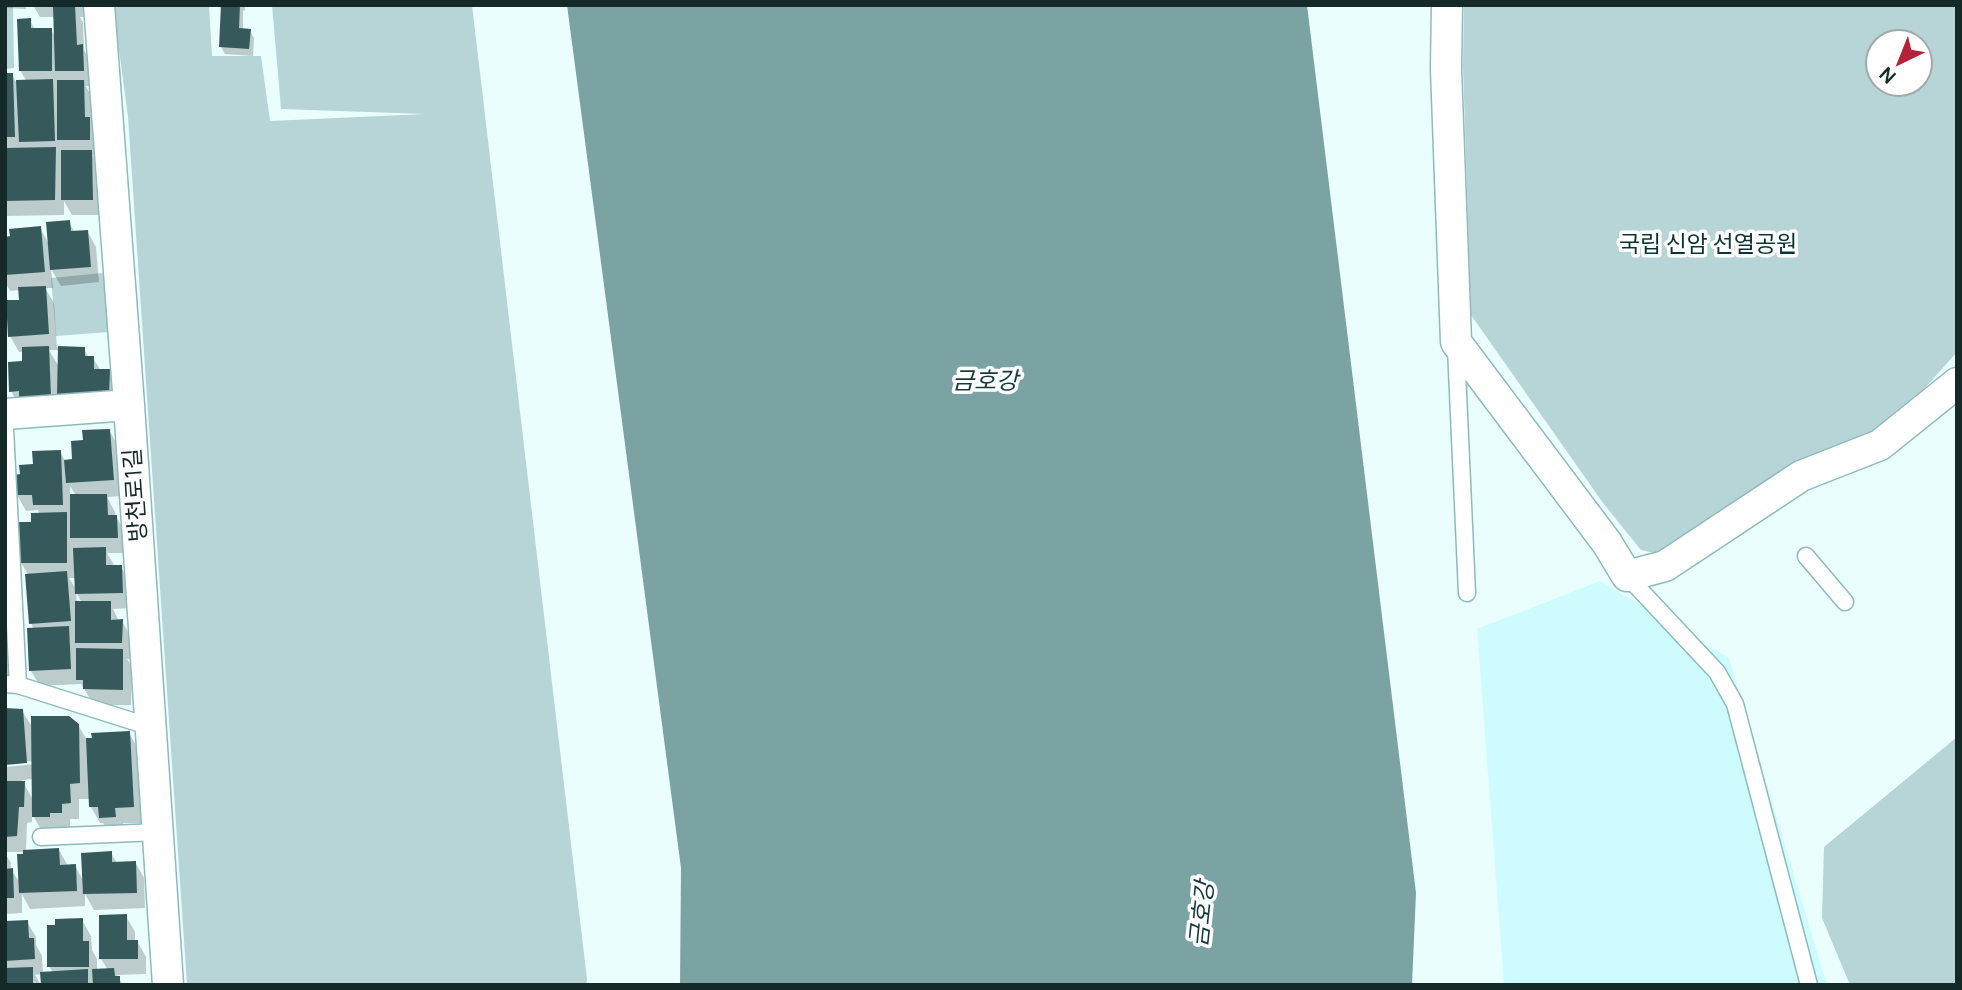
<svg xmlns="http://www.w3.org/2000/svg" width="1962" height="990" font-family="Manrope,'Noto Sans KR',sans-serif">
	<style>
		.built { fill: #cefcfe }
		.green { fill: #b7d5d6; fill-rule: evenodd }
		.water { fill: #7ca3a4 }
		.shadow { fill: #0003; fill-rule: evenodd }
		.building { fill: #365a5c }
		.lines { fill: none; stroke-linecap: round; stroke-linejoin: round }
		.lane-casing { stroke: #8dbbbd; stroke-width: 19 }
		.street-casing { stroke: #8dbbbd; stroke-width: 33 }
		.lane { stroke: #fff; stroke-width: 16 }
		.street { stroke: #fff; stroke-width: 30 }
		.labels { text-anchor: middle; stroke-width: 7; stroke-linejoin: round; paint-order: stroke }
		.park-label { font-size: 23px; fill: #0b3334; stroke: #fff }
		.street-label { font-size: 23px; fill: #162929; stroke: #fff }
		.water-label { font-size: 24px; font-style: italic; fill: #143b3c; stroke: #fff }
	</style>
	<rect width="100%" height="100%" fill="#ebfefe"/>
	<!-- built -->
	<path class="built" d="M1600 581 1729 658 1827 985H1504L1477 629Z"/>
	<!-- green -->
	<path class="green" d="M113 5H209L212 56H261L270 121 425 114 281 109 272 5H472L587 979 586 985H187L128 117Z
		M1464 5H1957V352L1884 434 1667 556 1641 550 1603 503 1471 315 1463 66ZM1878 42H1920V84H1878Z
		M5 7H13L14 68 5 69Z
		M103 273 109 332 56 336 51 278Z
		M1957 737V985H1850L1822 918 1824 847Z"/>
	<!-- water -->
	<path class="water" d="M567 5H1307L1416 893 1412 985H680L681 868Z"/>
	<!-- shadow -->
	<path class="shadow" d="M5 5H26V9L5 8Z
		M33 5H86V17H80L83 23 84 50 91 62 92 86H86L92 98 93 125 98 135V155H93L101 167V215H72L64 201V215L5 216V75H12L16 82H27L20 70 30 20 35 30 51 29 56 39 55 17H40Z
		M219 5H245V10L243 11V30L250 31 254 38 253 56 225 54 221 47 222 12Z
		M69 222 75 233 87 231 96 247 99 282 61 286 51 269 53 288H45L54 303 57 348 84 349 89 358H93L101 371H109L118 387 117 413 20 407 11 391 24 363V352H19L10 336 21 301 20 290 10 291 5 282V239L40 228 49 244ZM49 350H59V367Z
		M109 430 118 446 122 496 107 497 115 512 116 517 126 533V553H107L114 565 121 567 130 583 131 608 113 609 119 621H122L131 637V659H127L132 666 131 705H94L81 684 40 686 31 671 34 630 31 623 29 576 21 563 33 523 40 515 38 510 26 511 17 495 34 466 60 452 65 461 74 460 85 442ZM70 486 76 496H70ZM69 578H76L77 591ZM76 592 82 603H77Z
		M5 590 7 593V635L10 640 11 666H9V680H5Z
		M22 711 33 728 78 725 87 740 129 733 138 749 142 823H123L124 833H110L103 823H100L91 807V799H79V819H70V828L43 833 32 814V822L27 823 26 851 59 850 68 866H75L84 882 111 853 117 863 135 862 144 878 145 908 94 910 85 894V906L30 909 22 894V913L5 914V853L11 863V870L21 884 24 856V852H5V767L36 764V761L5 763ZM33 779V800L22 780Z
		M126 916 135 932V941H137L146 957V974L117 975 123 985H43L42 974 35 975 41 985H5V922H27L36 937V945L42 956 43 973H53L49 966 82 920 91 936 92 950 97 959V971L108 970 101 959Z"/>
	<!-- building -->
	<path class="building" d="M75 5 77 45 83 44 84 71H55L53 6Z
		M221 5H240L239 28 251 29 249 49 219 47Z
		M31 18V28H52V71H19L17 19Z
		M5 73H13L15 137H5Z
		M53 79 55 141 19 142 16 80Z
		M57 80H84L85 117H90V140H57Z
		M56 147 55 200 5 201V148Z
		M61 150H92L93 200H61Z
		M70 220 71 231 88 230 91 267 50 270 46 222Z
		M41 226 45 272 5 275V237L10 236 9 229Z
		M46 286 49 334 8 337 6 300H19L18 287Z
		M49 346 51 397 19 399V391L9 392 8 362 22 361V347Z
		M58 346 85 347V356H94V369H110L109 397 57 396Z
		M110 429 114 480 66 483 64 460 72 459 71 441 83 440 82 430Z
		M61 450 63 505H33L32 495H15V475L20 474 19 465 33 464 32 451Z
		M70 494H107L108 515H117L118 538H70Z
		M67 512V563H19V522H31V513Z
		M106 547V565H122L123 593 75 594 73 548Z
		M67 571 71 621 29 624 25 574Z
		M75 601H111V620L123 619 122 643H75Z
		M69 626 71 669 29 671 27 628Z
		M76 648 123 649V690L83 689V680H76Z
		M5 708 23 709 27 763 5 765Z
		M31 716H69L79 724 80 783 70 784 71 803 62 804V813H50V817H32Z
		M130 731 134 807 115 808 116 817 99 818 98 807H89L86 738H92L91 733Z
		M5 781H25L24 807H19L17 836 5 837Z
		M59 848 60 865 76 864 77 891 19 893 17 854H23V850Z
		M112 851V862L136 861 137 893 83 894 81 853Z
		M13 868 14 898H5V869Z
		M127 914V940H138V959H99V915Z
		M83 918V941H89V967H47V925H55V919Z
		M28 920 29 938H34L35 959 5 961V921Z
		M33 967V985H5V968Z
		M114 968 115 976H120V985H93L92 969Z
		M88 969V985H41L40 972Z"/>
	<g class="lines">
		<defs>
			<path id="lane" d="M1456 348 1467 593
				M5 428 18 685
				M1806 556 1845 602
				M1627 576 1717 672 1735 704 1809 985
				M5 684 18 685 151 727
				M41 837 158 832"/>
			<path id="street" d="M99 5 129 405 168 985
				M1447 5 1446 69 1456 342 1607 543 1627 576 1665 566 1801 476 1880 445 1957 383
				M5 414 129 405"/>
		</defs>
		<!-- lane casing -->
		<use href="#lane" class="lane-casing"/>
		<!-- street casing -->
		<use href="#street" class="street-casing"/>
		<!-- lane -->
		<use href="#lane" class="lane"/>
		<!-- street -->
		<use href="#street" class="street"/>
	</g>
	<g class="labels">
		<!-- park labels -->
		<g class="park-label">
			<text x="1708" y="252">국립 신암 선열공원</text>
		</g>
		<!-- street labels -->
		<g class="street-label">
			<text transform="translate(135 495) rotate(-94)" y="8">방천로1길</text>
		</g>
		<!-- water labels -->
		<g class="water-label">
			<text x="985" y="389">금호강</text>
			<text transform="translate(1202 914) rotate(-84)" y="8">금호강</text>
		</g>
	</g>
	<!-- border -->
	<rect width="1962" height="990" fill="none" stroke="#162929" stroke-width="14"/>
	<!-- north arrow -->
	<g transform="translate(1899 63) rotate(223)"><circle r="33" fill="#ffffff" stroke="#a2a9a9" stroke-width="2"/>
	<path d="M0-5L12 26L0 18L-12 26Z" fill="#b42139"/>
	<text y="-10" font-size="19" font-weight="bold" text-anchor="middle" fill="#162929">N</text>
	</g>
</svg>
